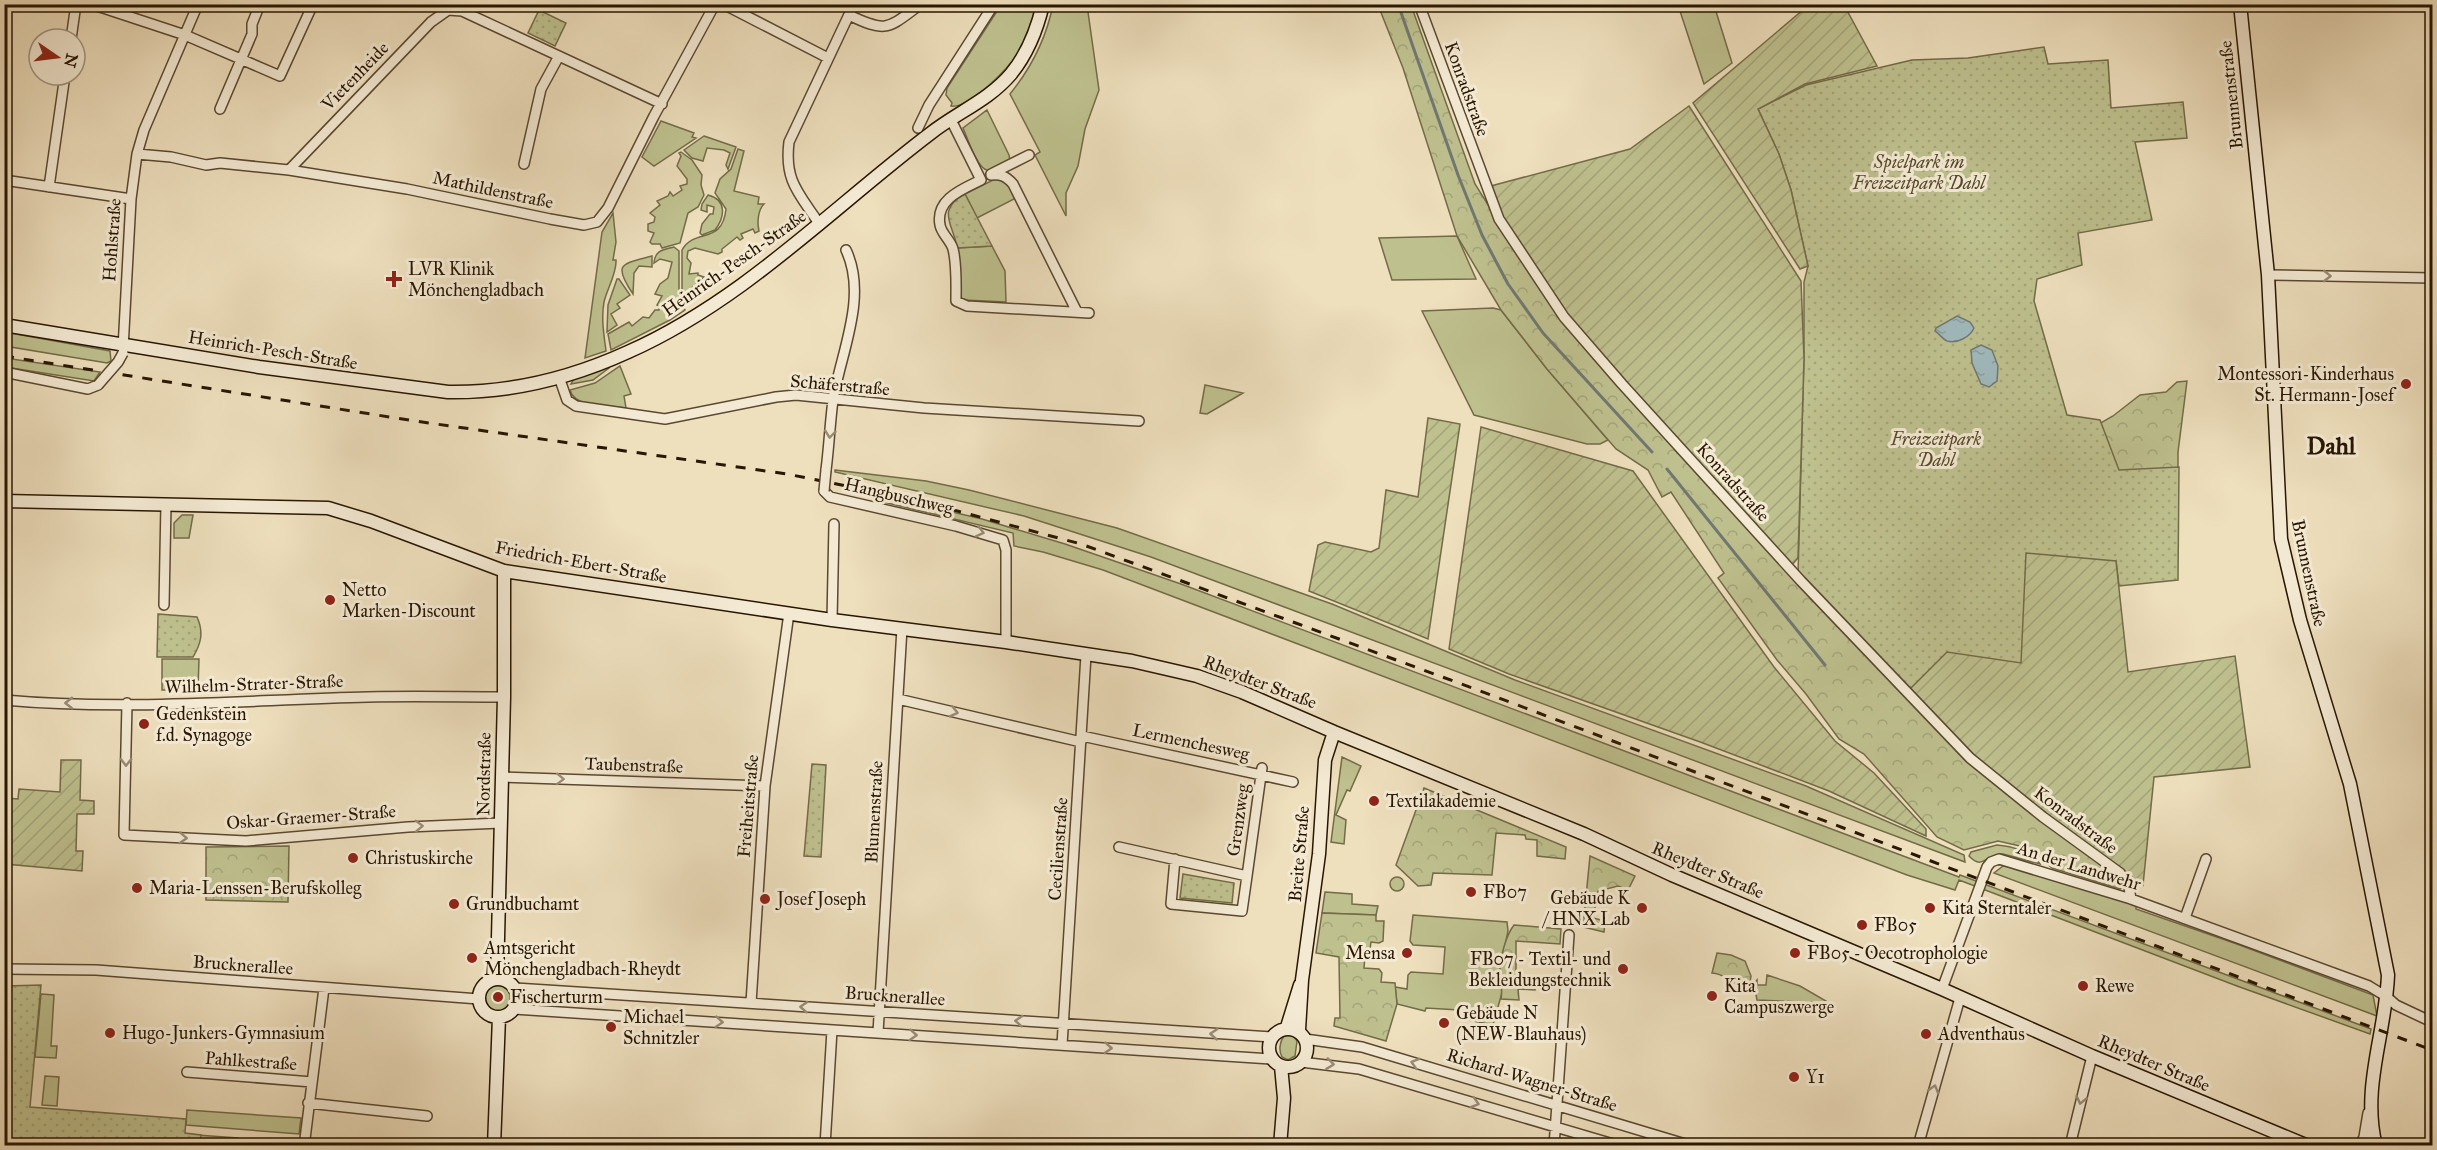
<svg xmlns="http://www.w3.org/2000/svg" width="2437" height="1150" font-family="'IM FELL Great Primer',serif">
	<style>
		.grass { fill: #bec08e; stroke: #736b48; stroke-width: 1.5 }
		.forest { fill: url(#forest-crowns); stroke: #736b48; stroke-width: 1.5 }
		.park { fill: url(#park-dots); stroke: #736b48; stroke-width: 1.5 }
		.garden { fill: url(#garden-furrows); stroke: #736b48; stroke-width: 1.5 }
		.water { fill: url(#water-ripples); stroke: #707872; stroke-width: 1.5 }
		.lines { fill: none; stroke-linecap: round; stroke-linejoin: round }
		.stream { stroke: #707872; stroke-width: 3 }
		.street-casing { stroke: #5a4830; stroke-width: 12 }
		.secondary-casing { stroke: #281601; stroke-width: 15 }
		.street { stroke: #f4ead4; stroke-width: 9 }
		.secondary { stroke: #f4ead4; stroke-width: 12 }
		.rail { stroke: #281601; stroke-width: 3; stroke-dasharray: 10 10; stroke-linecap: butt }
		.street-bridge-casing { stroke: #5a4830; stroke-width: 12; stroke-linecap: butt }
		.street-bridge { stroke: #f4ead4; stroke-width: 9 }
		.oneway { stroke: #988b75 }
		.poi-dot { fill: #8f2418; stroke: #f4ead4; stroke-width: 2 }
		.labels { text-anchor: middle; stroke-width: 6; stroke-linejoin: round; paint-order: stroke }
		.street-label { font-size: 18px; fill: #281601; stroke: #f4ead4 }
		.park-label { font-size: 18px; font-style: italic; fill: #55492b; stroke: #f4ead4 }
		.poi-label { font-size: 18px; fill: #281601; stroke: #f4ead4; text-anchor: start }
		.district-label { font-size: 24px; font-weight: bold; fill: #281601; stroke: #f4ead4 }
	</style>
	<defs>
		<pattern id="forest-crowns" width="20" height="18" patternUnits="userSpaceOnUse" patternTransform="scale(1.5)"><rect width="20" height="18" fill="#bec08e"/><path d="M2 6a3 3 0 1 1 6 0M12 15a3 3 0 1 1 6 0" fill="none" stroke="#a3a479"/></pattern>
		<pattern id="park-dots" width="8" height="8" patternUnits="userSpaceOnUse" patternTransform="scale(1.5)"><rect width="8" height="8" fill="#bec08e"/><path d="M2 2h.1M6 6h.1" fill="none" stroke="#a3a479" stroke-width="1.8" stroke-linecap="round"/></pattern>
		<pattern id="garden-furrows" width="10" height="10" patternUnits="userSpaceOnUse" patternTransform="scale(1.5)"><rect width="10" height="10" fill="#bec08e"/><path d="M-1 1l2-2M0 10L10 0M9 11l2-2" fill="none" stroke="#a3a479"/></pattern>
		<pattern id="water-ripples" width="26" height="14" patternUnits="userSpaceOnUse" patternTransform="scale(1.5)"><rect width="26" height="14" fill="#a0b9bd"/><path d="M2 4q2-2 4 0t4 0M15 11q2-2 4 0t4 0" fill="none" stroke="#8a9ea1"/></pattern>
	</defs>
	<rect width="100%" height="100%" fill="#eedfbd"/>
	<filter id="stains"><feTurbulence type="fractalNoise" baseFrequency=".00333" numOctaves="4"/><feColorMatrix values="0 0 0 0 .2 0 0 0 0 .09 0 0 0 0 .02 0 0 0 .5 -.17"/></filter>
	<radialGradient id="worn" r=".72"><stop offset=".6" stop-color="#630" stop-opacity="0"/><stop offset="1" stop-color="#630" stop-opacity=".3"/></radialGradient>
	<!-- grass -->
	<path class="grass" d="M1001 5H1038C1034 21 1028 38 1019 52 1009 67 970 109 951 106L952 103 946 95 947 88Z
		M1053 5H1087L1099 90 1085 129 1078 166 1066 193V216L1035 155 1040 152 1010 94C1032 67 1046 39 1053 5Z
		M1678 5H1714L1732 63 1704 84Z
		M987 110 1009 155 1010 161C1004 164 994 172 987 170 977 168 967 137 963 128Z
		M661 121 694 133 692 137 696 138 654 166 642 157Z
		M704 136 736 147 728 169 726 165 730 153 724 150 707 148 703 161 692 158 684 150Z
		M738 149 744 151 734 191 759 197 758 204H764C758 210 757 222 759 231L755 233 753 229 741 234 743 238 740 240 737 237 722 249V252L718 254 695 248 688 251 687 258 691 263 689 274 698 273V275L704 277 682 296V250C695 227 722 246 726 209L715 193 720 179 731 169Z
		M681 152 692 160 702 175 701 185 704 195 698 207 688 213 680 243 662 248 660 244H652L650 242 654 233 648 231V224L654 222 655 217 650 213 660 205 657 201 668 196 670 192 673 196 682 190 680 186 687 184V179L677 166 681 156 679 153Z
		M997 178 1005 180 1016 198 977 218 965 194Z
		M708 195C727 200 725 217 715 230L702 235 700 233 702 224 710 214H713L714 207 707 205V212L701 210 702 204Z
		M613 213 616 242 613 260H616C617 273 607 289 604 302 601 319 604 335 606 351L585 358 602 232Z
		M1457 236 1476 279 1392 280 1379 238Z
		M992 246 1005 271 1006 302 964 300 959 295 957 248Z
		M674 247 679 251V297L685 310 670 320 611 350 608 334 629 322 632 326 643 317 649 318 655 310H659L660 306 657 305 662 296 655 294 660 284 668 278 672 262 660 259 654 263C655 250 663 250 674 247Z
		M652 256V267L639 266 634 273 633 294C612 263 622 264 652 256Z
		M617 279H619L630 295 617 304 620 308 611 314 617 325 607 332 608 305Z
		M1493 308 1501 310 1547 369 1608 440 1600 444H1587L1474 415 1422 311Z
		M5 332 110 351 111 361 107 363 5 346Z
		M4 358H5L100 372 94 381 5 367Z
		M608 366 609 368 593 380 571 384 575 377Z
		M620 366 631 394 624 396 626 408C610 406 574 408 570 390L595 383Z
		M1205 385 1243 393 1207 414 1200 413Z
		M835 470 926 481 969 490 1117 528 1332 604 1515 680 1806 786 1964 855 1965 862 1151 557 1024 516 835 472Z
		M884 496 982 519 1065 544 1181 584 1959 877 1960 875 2371 1029 2370 1034 2237 986 1959 880 1955 890 1907 875 1103 570 1043 552 1014 546 1013 533 883 502Z
		M182 515H193L189 538H174V523Z
		M162 659H199L198 690H162Z
		M1342 757 1361 766 1350 791 1347 790 1336 815 1346 820 1344 844 1331 842Z
		M1997 845C2011 846 2033 852 2040 864L2003 854C1986 854 1983 871 1969 856L1971 852Z
		M2003 866 2020 868 2136 905V909L2237 944 2373 995 2377 1016 1994 873Z
		M1390 884a7 7 0 1 1 14 0a7 7 0 1 1-14 0Z
		M1325 892 1352 894V904L1378 906 1376 915 1322 913Z
		M1413 915 1507 922 1508 931 1500 969 1503 989 1493 1025 1464 1019 1459 1010 1426 1008 1425 1011 1397 1004 1395 987 1407 989 1408 975 1411 972 1443 974 1445 947 1413 945 1410 941Z
		M1767 975 1800 986 1826 1001 1825 1003 1757 1000 1754 984 1757 980V985H1766Z
		M485 998a14 14 0 1 1 28 0a14 14 0 1 1-28 0Z
		M41 994 54 995 51 1046H57L56 1058 35 1057Z
		M1287 1034 1293 1035 1297 1041 1295 1056 1288 1060 1282 1057C1278 1050 1280 1038 1287 1034Z
		M45 1076 59 1077 57 1106 42 1105Z
		M187 1110 301 1118 299 1134 186 1125Z
		M183 1134 238 1138V1145L182 1146Z"/>
	<!-- forest -->
	<path class="forest" d="M1378 5H1411L1475 184 1539 287 1574 333 1895 686 1950 741 2121 878 2123 887 2120 889 2052 868 2037 854 2020 846 1998 841 1964 850 1937 837 1864 754 1839 739 1806 694 1777 660 1718 578 1724 573 1671 492 1662 497 1648 470 1616 449 1547 369 1501 310 1457 236 1403 68Z
		M2187 381 2178 452V504L2066 443 2113 416 2140 395 2166 392 2177 382Z
		M1424 788 1566 847 1565 859 1537 856V840L1526 839 1525 835 1496 833 1492 875 1433 873 1431 885 1418 886 1396 865Z
		M289 846 288 902 206 900V847Z
		M1590 856 1635 876 1628 890 1618 886 1598 891 1593 918 1605 921 1604 932 1583 927Z
		M1322 913 1376 915V921H1384L1383 941 1379 943 1371 942 1369 956H1365L1364 968 1379 969 1382 973 1381 982 1395 983 1397 1004 1386 1041 1334 1026 1335 1018H1340L1339 957 1316 953Z
		M1514 925 1561 929 1560 944 1516 941V979L1536 981 1535 990 1518 989 1519 1000 1501 999C1503 988 1500 981 1500 970 1500 958 1506 935 1514 925Z
		M1717 953 1731 955 1745 961 1751 976 1750 982C1735 992 1728 973 1712 973Z"/>
	<!-- park -->
	<path class="park" d="M539 10 566 23 555 46 528 33Z
		M2044 47 2048 64 2108 60 2111 108 2183 102 2187 138 2135 142 2152 220 2078 233 2082 265 2037 279 2034 301 2067 415 2100 420 2119 470 2179 467 2178 580 2119 586 2116 561 2021 663 1909 690 1798 575 1804 359V282L1808 266 1791 190 1779 154 1758 109 1806 85 1912 60 1968 58Z
		M965 194 992 246 957 248C954 225 935 210 965 194Z
		M158 614 197 617C204 632 201 644 193 657H157Z
		M812 764 826 765 821 857 804 856Z
		M1183 874 1234 883 1232 903 1180 898Z
		M41 985 30 1107 186 1119 185 1133 201 1135 200 1145H5V986Z"/>
	<!-- garden -->
	<path class="garden" d="M1810 4 1844 5 1877 66 1805 84 1758 109 1779 154 1791 190 1808 266 1800 269 1693 103Z
		M1689 106 1801 281 1804 359 1798 558 1789 568 1548 292 1507 227 1487 187 1630 149Z
		M1428 418 1460 424 1428 639 1309 591 1318 545 1325 542 1371 552 1379 548 1386 490 1418 497Z
		M1481 427 1633 471 1774 667 1835 741 1874 773 1926 829V836L1829 791 1703 743 1509 674 1449 649Z
		M2026 553 2116 561 2128 672 2235 656 2250 767 2154 777 2143 885 1988 770 1909 690 1947 652 2021 663Z
		M61 760H81L80 800 94 801V814H77L76 851H83L82 871 5 864V798L18 799 19 789 60 792Z"/>
	<!-- water -->
	<path class="water" d="M1957 316 1970 322 1974 328C1970 337 1957 344 1947 341 1942 339 1940 334 1935 331L1936 328Z
		M1981 345 1992 350 1998 366 1997 381 1989 387 1981 384 1972 363 1971 350Z"/>
	<g class="lines">
		<!-- stream -->
		<path class="stream" d="M1398 4 1458 175 1482 235 1508 284 1543 333 1652 452
			M1667 469 1825 665"/>
		<defs>
			<path id="street" d="M91 4 185 35 280 76 313 4
				M723 4 828 58
				M1419 4 1499 219 1564 317 1622 384 1801 581 1970 758 2043 817 2120 873 2129 887 2131 899
				M849 15C888 34 888 28 921 4
				M71 39 76 4
				M220 109 252 34V24L260 4
				M951 120 981 180C963 189 935 199 940 225 941 233 951 241 953 249 957 265 956 285 956 301L967 306 1089 313
				M918 128 929 105 994 4
				M137 154 171 157 206 165 220 163 289 170 407 189 550 219 584 225 597 222 608 208 654 116 715 4
				M524 164 541 89 559 56
				M289 170 431 22 448 10 462 11 662 104
				M991 174 1029 155
				M991 175C1001 174 1006 176 1013 184L1077 312
				M4 180 131 199
				M49 187 65 75
				M820 225C800 194 784 182 789 142L854 4
				M2268 275 2432 278
				M123 349 131 199 137 154 144 130 198 4
				M4 372 88 389 98 385
				M559 377 567 400 576 406 665 419 776 397 796 395 924 408 1139 421
				M826 470C829 447 830 423 833 400 841 352 868 297 846 250
				M824 491 830 497 956 526 1003 540 1006 550V642
				M164 605 166 504
				M832 620 834 524
				M898 699 1081 742
				M4 700C125 711 247 700 368 697 413 696 459 697 504 697
				M127 703 124 835 246 841 408 827 501 823
				M1082 736 1293 782
				M502 777 765 786
				M1119 847 1247 876 1262 768
				M1175 859 1171 904 1242 911 1247 876
				M2185 918 2206 859
				M4 969 96 970 479 999
				M515 988 1272 1037
				M1942 989 1987 867 1991 862 1999 859 2131 899 2369 986 2387 997 2396 1005 2432 1022
				M751 1003 765 786 789 613
				M514 1009 1271 1059
				M878 1033 902 628
				M1305 1039 1362 1047 1692 1146
				M1062 1045 1086 655
				M1301 1062 1359 1069 1620 1146
				M187 1072 312 1082
				M308 1103 427 1116
				M305 1139 324 988
				M825 1146 832 1030
				M1554 1146 1569 935
				M1918 1146 1960 998
				M2070 1146 2092 1056
				M2360 1146 2364 1137 2368 1113"/>
			<path id="secondary" d="M2240 4 2268 275 2281 539 2300 620 2350 784 2388 975C2386 1032 2361 1088 2376 1146
				M4 325 259 367 448 392C510 393 571 378 628 352 743 301 832 208 931 133 958 112 989 100 1011 74 1028 53 1037 30 1043 4
				M4 501 328 508 371 521 504 571 832 620 1006 642 1132 661 1197 676 1242 692 1334 732 1584 834 1672 875 1942 989 2092 1056 2308 1146
				M497 978 504 697V571
				M479 998a19 19 0 1 1 38 0a19 19 0 1 1-38 0Z
				M1287 1027 1300 985
				M1269 1048a19 19 0 1 1 38 0a19 19 0 1 1-38 0Z
				M1299 1030 1302 980 1319 854 1325 760 1334 732
				M494 1146 499 1017
				M1280 1146 1284 1098 1281 1066"/>
		</defs>
		<!-- street casing -->
		<use href="#street" class="street-casing"/>
		<!-- secondary casing -->
		<use href="#secondary" class="secondary-casing"/>
		<!-- street -->
		<use href="#street" class="street"/>
		<!-- secondary -->
		<use href="#secondary" class="secondary"/>
		<!-- rail -->
		<path class="rail" d="M4 356 415 421 787 474 916 500 1081 544 1475 689 2432 1050"/>
		<defs>
			<path id="street-bridge" d="M98 385 118 362 123 353
				M824 491 826 470"/>
		</defs>
		<!-- street-bridge casing -->
		<use href="#street-bridge" class="street-bridge-casing"/>
		<!-- street-bridge -->
		<use href="#street-bridge" class="street-bridge"/>
	</g>
	<!-- one-way arrows -->
	<defs><path id="oneway-chevron" d="M-2-3.5L2.5 0L-2 3.5" fill="none" stroke-width="1.6" stroke-linecap="round" stroke-linejoin="round" transform="scale(1.5)"/></defs>
	<g class="oneway">
		<use href="#oneway-chevron" transform="translate(2327 276) rotate(1)"/>
		<use href="#oneway-chevron" transform="translate(830 434) rotate(96)"/>
		<use href="#oneway-chevron" transform="translate(980 532) rotate(14)"/>
		<use href="#oneway-chevron" transform="translate(69 703) rotate(-180)"/>
		<use href="#oneway-chevron" transform="translate(954 712) rotate(13)"/>
		<use href="#oneway-chevron" transform="translate(126 762) rotate(91)"/>
		<use href="#oneway-chevron" transform="translate(560 779) rotate(2)"/>
		<use href="#oneway-chevron" transform="translate(419 826) rotate(-2)"/>
		<use href="#oneway-chevron" transform="translate(183 838) rotate(3)"/>
		<use href="#oneway-chevron" transform="translate(804 1007) rotate(-176)"/>
		<use href="#oneway-chevron" transform="translate(1019 1021) rotate(-176)"/>
		<use href="#oneway-chevron" transform="translate(719 1022) rotate(4)"/>
		<use href="#oneway-chevron" transform="translate(1214 1034) rotate(-176)"/>
		<use href="#oneway-chevron" transform="translate(913 1035) rotate(4)"/>
		<use href="#oneway-chevron" transform="translate(1108 1048) rotate(4)"/>
		<use href="#oneway-chevron" transform="translate(1415 1063) rotate(-164)"/>
		<use href="#oneway-chevron" transform="translate(1330 1064) rotate(7)"/>
		<use href="#oneway-chevron" transform="translate(1934 1089) rotate(-74)"/>
		<use href="#oneway-chevron" transform="translate(2081 1100) rotate(103)"/>
		<use href="#oneway-chevron" transform="translate(1475 1103) rotate(16)"/>
	</g>
	<!-- markers -->
	<g class="poi-dot">
		<path d="M391 270h6v6h6v6h-6v6h-6v-6h-6v-6h6z"/>
		<circle cx="2406" cy="384" r="6"/>
		<circle cx="330" cy="600" r="6"/>
		<circle cx="144" cy="724" r="6"/>
		<circle cx="1374" cy="801" r="6"/>
		<circle cx="353" cy="858" r="6"/>
		<circle cx="137" cy="888" r="6"/>
		<circle cx="1471" cy="892" r="6"/>
		<circle cx="765" cy="899" r="6"/>
		<circle cx="454" cy="904" r="6"/>
		<circle cx="1642" cy="908" r="6"/>
		<circle cx="1930" cy="908" r="6"/>
		<circle cx="1862" cy="925" r="6"/>
		<circle cx="1407" cy="953" r="6"/>
		<circle cx="1795" cy="953" r="6"/>
		<circle cx="472" cy="958" r="6"/>
		<circle cx="1623" cy="969" r="6"/>
		<circle cx="2083" cy="986" r="6"/>
		<circle cx="1712" cy="996" r="6"/>
		<circle cx="498" cy="997" r="6"/>
		<circle cx="1444" cy="1023" r="6"/>
		<circle cx="611" cy="1027" r="6"/>
		<circle cx="110" cy="1033" r="6"/>
		<circle cx="1926" cy="1034" r="6"/>
		<circle cx="1794" cy="1077" r="6"/>
	</g>
	<g class="labels">
		<!-- street labels -->
		<g class="street-label">
			<text transform="translate(355 76) rotate(-46)" y="6">Vietenheide</text>
			<text transform="translate(1467 89) rotate(70)" y="6">Konradstraße</text>
			<text transform="translate(2231 95) rotate(-96)" y="6">Brunnenstraße</text>
			<text transform="translate(493 190) rotate(12)" y="6">Mathildenstraße</text>
			<text transform="translate(112 240) rotate(-86)" y="6">Hohlstraße</text>
			<text transform="translate(734 263) rotate(-35)" y="6">Heinrich-Pesch-Straße</text>
			<text transform="translate(273 350) rotate(9)" y="6">Heinrich-Pesch-Straße</text>
			<text transform="translate(840 385) rotate(5)" y="6">Schäferstraße</text>
			<text transform="translate(1733 482) rotate(48)" y="6">Konradstraße</text>
			<text transform="translate(899 496) rotate(13)" y="6">Hangbuschweg</text>
			<text transform="translate(581 562) rotate(10)" y="6">Friedrich-Ebert-Straße</text>
			<text transform="translate(2309 573) rotate(78)" y="6">Brunnenstraße</text>
			<text transform="translate(1260 682) rotate(21)" y="6">Rheydter Straße</text>
			<text transform="translate(254 684) rotate(-2)" y="6">Wilhelm-Strater-Straße</text>
			<text transform="translate(1191 742) rotate(12)" y="6">Lermenchesweg</text>
			<text transform="translate(634 765) rotate(2)" y="6">Taubenstraße</text>
			<text transform="translate(484 774) rotate(-89)" y="6">Nordstraße</text>
			<text transform="translate(748 806) rotate(-85)" y="6">Freiheitstraße</text>
			<text transform="translate(874 812) rotate(-87)" y="6">Blumenstraße</text>
			<text transform="translate(311 817) rotate(-4)" y="6">Oskar-Graemer-Straße</text>
			<text transform="translate(1238 820) rotate(-82)" y="6">Grenzweg</text>
			<text transform="translate(2076 820) rotate(37)" y="6">Konradstraße</text>
			<text transform="translate(1058 849) rotate(-86)" y="6">Cecilienstraße</text>
			<text transform="translate(1299 854) rotate(-85)" y="6">Breite Straße</text>
			<text transform="translate(2079 866) rotate(17)" y="6">An der Landwehr</text>
			<text transform="translate(1708 870) rotate(23)" y="6">Rheydter Straße</text>
			<text transform="translate(243 965) rotate(4)" y="6">Brucknerallee</text>
			<text transform="translate(895 996) rotate(4)" y="6">Brucknerallee</text>
			<text transform="translate(251 1061) rotate(4)" y="6">Pahlkestraße</text>
			<text transform="translate(2154 1063) rotate(23)" y="6">Rheydter Straße</text>
			<text transform="translate(1532 1080) rotate(17)" y="6">Richard-Wagner-Straße</text>
		</g>
		<!-- park labels -->
		<g class="park-label">
			<text x="1919" y="168">Spielpark im<tspan x="1919" dy="21">Freizeitpark Dahl</tspan></text>
			<text x="1936" y="445">Freizeitpark<tspan x="1936" dy="21">Dahl</tspan></text>
		</g>
		<!-- poi labels -->
		<g class="poi-label">
			<text x="408" y="275">LVR Klinik<tspan x="408" dy="21">Mönchengladbach</tspan></text>
			<text x="2394" y="380" text-anchor="end">Montessori-Kinderhaus<tspan x="2394" dy="21">St. Hermann-Josef</tspan></text>
			<text x="342" y="596">Netto<tspan x="342" dy="21">Marken-Discount</tspan></text>
			<text x="156" y="720">Gedenkstein<tspan x="156" dy="21">f.d. Synagoge</tspan></text>
			<text x="1386" y="807">Textilakademie</text>
			<text x="365" y="864">Christuskirche</text>
			<text x="149" y="894">Maria-Lenssen-Berufskolleg</text>
			<text x="1483" y="898">FB07</text>
			<text x="1630" y="904" text-anchor="end">Gebäude K<tspan x="1630" dy="21">/ HNX Lab</tspan></text>
			<text x="777" y="905">Josef Joseph</text>
			<text x="466" y="910">Grundbuchamt</text>
			<text x="1942" y="914">Kita Sterntaler</text>
			<text x="1874" y="931">FB05</text>
			<text x="484" y="954">Amtsgericht<tspan x="484" dy="21">Mönchengladbach-Rheydt</tspan></text>
			<text x="1395" y="959" text-anchor="end">Mensa</text>
			<text x="1807" y="959">FB05 - Oecotrophologie</text>
			<text x="1611" y="965" text-anchor="end">FB07 - Textil- und<tspan x="1611" dy="21">Bekleidungstechnik</tspan></text>
			<text x="1724" y="992">Kita<tspan x="1724" dy="21">Campuszwerge</tspan></text>
			<text x="2095" y="992">Rewe</text>
			<text x="510" y="1003">Fischerturm</text>
			<text x="1456" y="1019">Gebäude N<tspan x="1456" dy="21">(NEW-Blauhaus)</tspan></text>
			<text x="623" y="1023">Michael<tspan x="623" dy="21">Schnitzler</tspan></text>
			<text x="122" y="1039">Hugo-Junkers-Gymnasium</text>
			<text x="1938" y="1040">Adventhaus</text>
			<text x="1806" y="1083">Y1</text>
		</g>
		<!-- district labels -->
		<g class="district-label">
			<text x="2331" y="454">Dahl</text>
		</g>
	</g>
	<!-- margin -->
	<rect width="2437" height="1150" fill="none" stroke="#eedfbd" stroke-width="24"/>
	<rect x="6" y="6" width="2425" height="1138" fill="none" stroke="#281601" stroke-width="3"/>
	<rect x="12" y="12" width="2413" height="1126" fill="none" stroke="#281601" stroke-width="1.5"/>
	<!-- north arrow -->
	<g transform="translate(57 57) rotate(104)"><circle r="28" fill="#f4ead4" stroke="#a29580" stroke-width="1.5"/>
	<path d="M0-4.5L10 22L0 15L-10 22Z" fill="#8f2418"/>
	<text y="-9" font-size="16" font-weight="bold" text-anchor="middle" fill="#281601">N</text>
	</g>
	<rect width="100%" height="100%" filter="url(#stains)"/>
	<rect width="100%" height="100%" fill="url(#worn)"/>
</svg>
